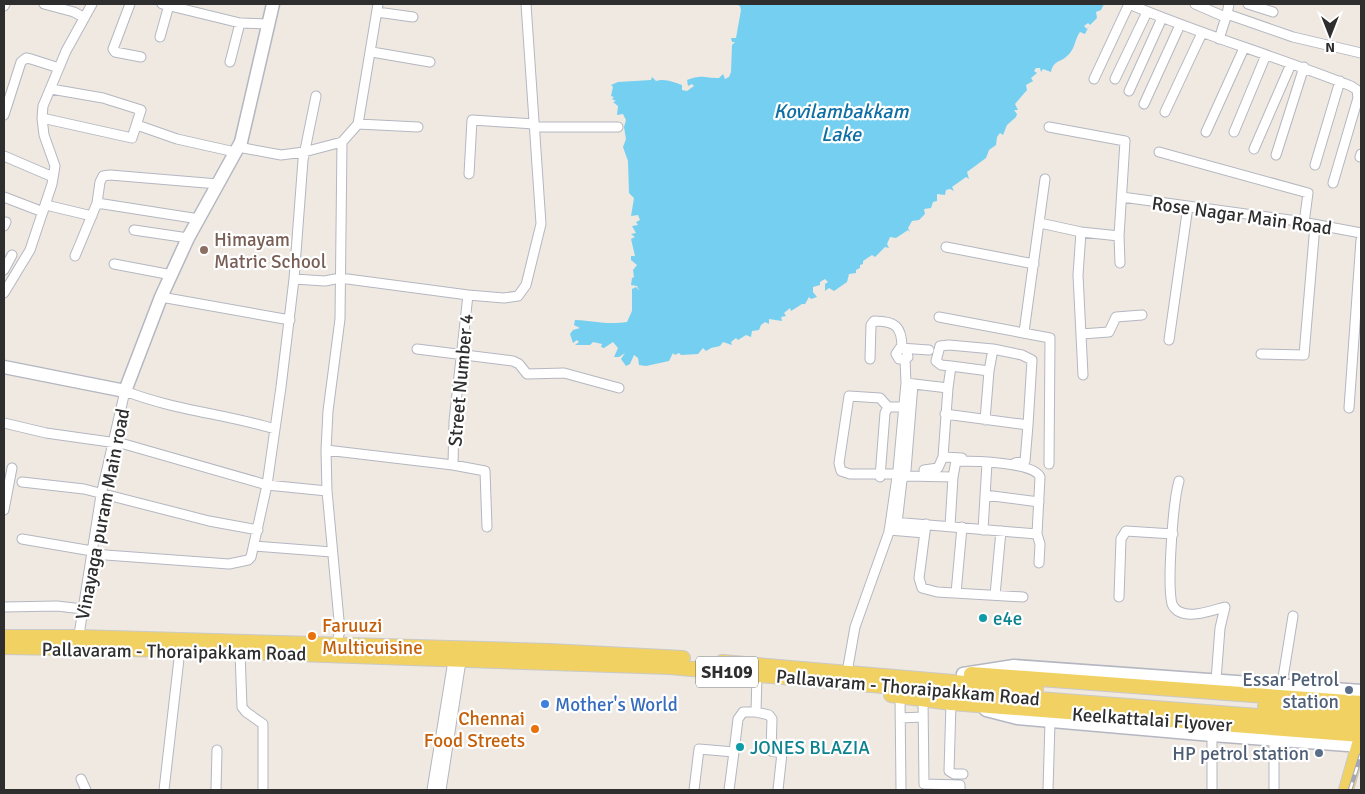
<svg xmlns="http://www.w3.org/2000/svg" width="1365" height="794" font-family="Signika,sans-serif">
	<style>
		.water { fill: #75cff0 }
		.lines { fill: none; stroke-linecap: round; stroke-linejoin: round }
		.street-casing { stroke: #b4b7c1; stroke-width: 11 }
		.secondary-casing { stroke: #b4b7c1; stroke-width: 15 }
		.primary-casing { stroke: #c9c9c9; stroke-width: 16 }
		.street { stroke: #fff; stroke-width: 9 }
		.secondary { stroke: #fff; stroke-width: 12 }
		.primary { stroke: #f2d163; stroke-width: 14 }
		.rail-casing { stroke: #a3a6b8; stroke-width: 4.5 }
		.rail { stroke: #fff; stroke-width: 2.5; stroke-dasharray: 8; stroke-linecap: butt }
		.education-dot { fill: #8d6e63; stroke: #fff; stroke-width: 2 }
		.culture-dot { fill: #0f9aa8; stroke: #fff; stroke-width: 2 }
		.food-dot { fill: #e8710a; stroke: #fff; stroke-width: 2 }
		.service-dot { fill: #5c6f8a; stroke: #fff; stroke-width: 2 }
		.shop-dot { fill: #3f7fe0; stroke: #fff; stroke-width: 2 }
		.labels { text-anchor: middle; stroke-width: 4.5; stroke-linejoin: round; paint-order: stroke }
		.shield { fill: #fff; stroke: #6d6d6d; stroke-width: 1 }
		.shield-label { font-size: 18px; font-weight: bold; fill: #2e2e2e }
		.street-label { font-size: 19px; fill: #2e2e2e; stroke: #fff }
		.education-label { font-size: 19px; fill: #785e54; stroke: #fff; text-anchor: start }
		.culture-label { font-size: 19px; fill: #0d838f; stroke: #fff; text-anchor: start }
		.food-label { font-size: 19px; fill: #c56008; stroke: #fff; text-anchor: start }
		.service-label { font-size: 19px; fill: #4e5e75; stroke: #fff; text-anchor: end }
		.shop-label { font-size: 19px; fill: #366cbe; stroke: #fff; text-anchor: start }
		.water-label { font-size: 20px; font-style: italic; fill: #0d6fa3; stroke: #fff }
	</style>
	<rect width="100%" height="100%" fill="#efe9e1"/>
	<!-- water -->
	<path class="water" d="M735 4H1104L1101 10 1096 12 1097 18 1090 25 1088 23 1084 26 1087 29 1089 26 1085 34 1080 32C1074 40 1076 49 1066 57 1060 62 1053 61 1051 72L1043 69 1041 72 1040 68H1036L1034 71 1037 73 1031 78 1033 81 1026 85 1027 90 1015 104 1018 110H1014L1017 114 1016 117 1007 125 1003 135 1000 133 997 137 996 145 989 150 986 158 967 172 969 179 966 177 952 187 954 191 950 189 946 190 945 195 937 194V201L933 202 931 208 924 209 925 214 919 220 912 221 908 228 910 232 908 230 896 238 890 237 887 244 889 248 885 247 875 257 872 255 863 261V264L860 265V268L856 270V273L849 274 847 282 834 291 829 288 825 291V284L828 282 825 279 820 282V285L813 287V292L817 297 811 299 809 297 805 304H802L791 311 790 308 784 313 786 316 781 317 782 321 769 319V324L765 322 761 325 759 330 752 331 751 337 746 335 738 340 736 338 731 342 732 345 723 342 720 346 711 348 706 351 703 348 698 354 681 355 679 353 675 355 673 353 669 361 646 366 639 365 638 358 634 355 630 364 626 366 621 359 625 353 619 357H614L618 348 613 342 604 348 601 347 602 344 593 342 590 345H575L579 342 577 340 573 343 570 334 573 330 580 328 574 325 575 320C595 321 607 325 627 322L632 311V289L636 287 639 290 637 286 631 285 632 278 634 277 633 270 637 265 631 260V256H635L631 239 635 237 631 234 636 233 632 226 638 225 636 222 640 220 638 215 631 216 634 198 629 193 628 161 623 147 626 139 624 127 626 120 623 114 617 115 618 106 613 102 616 101 612 99 614 97 611 96 613 87 611 85 618 82 651 80 652 77 656 81C664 78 674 82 682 85V90L687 91 694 86 692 84 688 86 687 80C701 74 705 78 719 78L723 74 725 79 729 77 731 72 732 45 735 42H732L731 38H736L741 10 740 6Z"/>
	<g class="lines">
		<defs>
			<path id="street" d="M44 4 74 12 83 17
				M130 4 113 49 115 52 141 57
				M162 4 240 23 268 24
				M1195 4 1225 17
				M1229 4 1227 14 1293 37 1361 53
				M1248 4 1273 12
				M4 6 5 4
				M377 12 413 17
				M160 37 169 5
				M1219 39 1227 14
				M372 52 430 62
				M230 62 240 23
				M1094 79 1129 4C1202 35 1278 57 1351 86L1357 90 1358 98 1361 99
				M1115 79 1147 12
				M1129 91 1162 18
				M1144 104 1180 25
				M1165 112 1202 33
				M4 115 21 62 26 58 31 59 59 68
				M42 118 132 138 141 110 103 98 51 89
				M358 124 418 127
				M137 125 177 139 235 152
				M534 127H618
				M1049 127 1125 141 1119 236 1120 263
				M1206 132 1244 48
				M1234 132 1266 55
				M238 147 281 155 304 152 342 142 358 124 378 4
				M1254 149 1291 64
				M1159 152 1308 193 1304 223
				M1276 155 1304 67
				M4 156 53 177
				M1360 157 1361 154
				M1315 165 1340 81
				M469 174 472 120 534 124
				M1333 183 1358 98
				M4 197 43 212
				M1122 197 1297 221 1361 233
				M97 203 100 182 103 176 110 175 218 184
				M46 205 92 216
				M1040 223 1081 232 1119 236
				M4 226 6 222
				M134 230 188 238
				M1081 232 1078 275 1083 375
				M946 247 1034 264
				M75 256 97 203 199 219
				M114 264 172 275
				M4 270 12 255
				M294 279 325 281 340 278 468 295 504 298 518 296 526 285 541 224 526 4
				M4 293 30 250 52 184 55 166 44 135 42 118 43 106 66 51 92 4
				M161 297 290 320
				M939 317 1050 338 1049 464
				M1024 332 1045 179
				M1081 334 1109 332 1116 317 1142 315
				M1169 340 1188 206
				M417 349 513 361 519 364 527 374 564 373 619 388
				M906 349 908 357 905 359H899L896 354 900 348 929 350
				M993 349 1022 355 1032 360 1028 425
				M1261 354 1304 355 1315 225
				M870 359 871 325 874 321C895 321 902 326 902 348
				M951 366 941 365 936 361 940 346 949 345 993 349 989 371
				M906 383 948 388 951 366 989 371 985 420
				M888 407 880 398 849 396 839 463 841 471 850 474H898
				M1349 408 1361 240
				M945 414 1028 425 1025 461 1015 463
				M4 423 46 433 124 444 267 485 327 491
				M326 450 453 465 485 471 487 527
				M943 457 948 388
				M453 465 454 421 468 295
				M906 470 913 384
				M924 470 938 468 943 457 962 458
				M880 477 885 413 888 407H904
				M1179 481C1173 501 1167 584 1172 604 1173 607 1177 611 1180 612 1192 618 1213 610 1225 607L1220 628 1216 680
				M22 482 84 489 209 521 258 530
				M985 495 1039 502
				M4 510 12 468
				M893 522 1037 534
				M897 523 902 480 905 476 953 477 956 461C972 461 1035 462 1040 477L1037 534 1040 544 1039 563
				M926 524 919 578 922 588 937 592 1023 597
				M950 526 953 477
				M889 530 925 533
				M983 530 987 463
				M22 539 92 551
				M254 546 332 552
				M92 554 229 564 248 560 251 557 267 485 281 387 294 279 303 160 316 96
				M956 593 962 527
				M995 595 1001 531
				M1119 597 1121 539 1126 531 1173 534
				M4 607 57 606 83 609
				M78 641 101 495 125 391C173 410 226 414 275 429
				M336 645 340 631 327 491 326 450 328 411 340 319 342 142
				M240 652 242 707 246 712 263 724V790
				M757 675 756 712 769 715 772 719 771 751 782 753 778 790
				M846 678 855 627 889 532 898 470 906 383 905 359
				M1282 684 1293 616
				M900 697 901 790
				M923 700 924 784 960 785V790
				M951 703 949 771 954 774H963
				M900 718 923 717
				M81 779 86 790
				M164 790 180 650
				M216 790 217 750
				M432 790 453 661
				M441 790 461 661
				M694 790 699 749 734 752 738 719 743 712H756
				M729 790 734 752
				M1048 790 1050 721
				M1212 790V735
				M1274 790V740"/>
			<path id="secondary" d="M4 367 125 391 161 297 188 238 241 142 273 4
				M963 674 1014 666 1361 691
				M986 710 1017 718 1212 735 1361 746"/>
			<path id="primary" d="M4 637H78L550 651 683 658
				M4 647 180 650 670 667 961 693 1361 724
				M722 662 1036 689
				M971 674 1361 703
				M891 695 951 703 1361 735
				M1265 706 1361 713
				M1346 790 1361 737"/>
		</defs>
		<!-- street casing -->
		<use href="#street" class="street-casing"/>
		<!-- secondary casing -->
		<use href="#secondary" class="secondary-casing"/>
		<!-- primary casing -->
		<use href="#primary" class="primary-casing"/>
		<!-- street -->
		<use href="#street" class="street"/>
		<!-- secondary -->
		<use href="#secondary" class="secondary"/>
		<!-- primary -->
		<use href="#primary" class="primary"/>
		<defs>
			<path id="rail" d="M1350 790 1361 755"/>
		</defs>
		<!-- rail casing -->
		<use href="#rail" class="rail-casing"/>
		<!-- rail -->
		<use href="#rail" class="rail"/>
	</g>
	<!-- markers -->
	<circle class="education-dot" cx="204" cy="250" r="5"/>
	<g class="culture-dot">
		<circle cx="983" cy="618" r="5"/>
		<circle cx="740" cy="747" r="5"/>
	</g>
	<g class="food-dot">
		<circle cx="312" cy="636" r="5"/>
		<circle cx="535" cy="729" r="5"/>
	</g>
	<g class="service-dot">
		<circle cx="1349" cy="690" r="5"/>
		<circle cx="1319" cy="753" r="5"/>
	</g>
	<circle class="shop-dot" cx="545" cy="704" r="5"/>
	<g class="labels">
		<!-- shield labels -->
		<rect class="shield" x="696" y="656.5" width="62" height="31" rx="4"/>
		<g class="shield-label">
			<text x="727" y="678">SH109</text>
		</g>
		<!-- street labels -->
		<g class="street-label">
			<text transform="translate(1242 215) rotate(8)" y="7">Rose Nagar Main Road</text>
			<text transform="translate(460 380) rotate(-85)" y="7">Street Number 4</text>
			<text transform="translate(102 514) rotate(-79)" y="7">Vinayaga puram Main road</text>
			<text transform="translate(174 651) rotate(1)" y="7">Pallavaram - Thoraipakkam Road</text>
			<text transform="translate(908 687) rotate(5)" y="7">Pallavaram - Thoraipakkam Road</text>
			<text transform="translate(1152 719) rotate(4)" y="7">Keelkattalai Flyover</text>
		</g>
		<!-- education labels -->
		<g class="education-label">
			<text x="214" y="246">Himayam<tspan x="214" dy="22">Matric School</tspan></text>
		</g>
		<!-- culture labels -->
		<g class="culture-label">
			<text x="993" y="625">e4e</text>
			<text x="750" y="754">JONES BLAZIA</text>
		</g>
		<!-- food labels -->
		<g class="food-label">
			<text x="322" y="632">Faruuzi<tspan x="322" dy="22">Multicuisine</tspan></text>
			<text x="525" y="725" text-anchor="end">Chennai<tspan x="525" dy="22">Food Streets</tspan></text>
		</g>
		<!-- service labels -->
		<g class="service-label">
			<text x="1339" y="686">Essar Petrol<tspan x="1339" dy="22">station</tspan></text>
			<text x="1309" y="760">HP petrol station</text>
		</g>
		<!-- shop labels -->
		<g class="shop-label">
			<text x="555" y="711">Mother's World</text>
		</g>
		<!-- water labels -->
		<g class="water-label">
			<text x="841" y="118">Kovilambakkam<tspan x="841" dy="23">Lake</tspan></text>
		</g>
	</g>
	<!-- border -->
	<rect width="1365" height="794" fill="none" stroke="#2e2e2e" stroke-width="10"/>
	<!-- north arrow -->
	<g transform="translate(1330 35) rotate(180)" stroke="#ffffff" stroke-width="4" paint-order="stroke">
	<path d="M0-4L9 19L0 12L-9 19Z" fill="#2e2e2e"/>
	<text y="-8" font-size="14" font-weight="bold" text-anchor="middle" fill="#2e2e2e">N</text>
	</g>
</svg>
